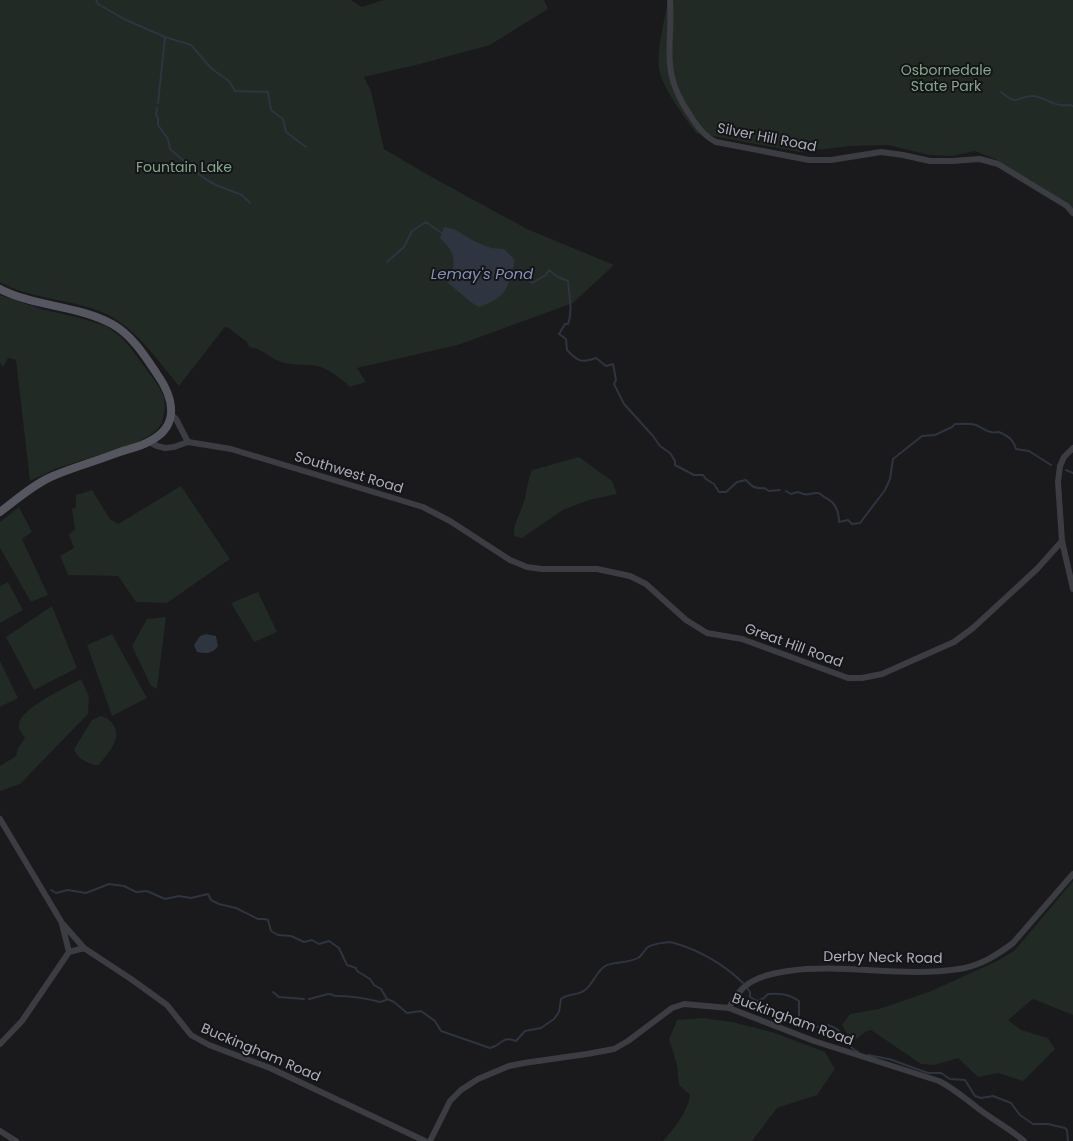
<svg xmlns="http://www.w3.org/2000/svg" width="1073" height="1141" font-family="Poppins,sans-serif">
	<style>
		.green { fill: #212a24 }
		.water { fill: #2e3440 }
		.lines { fill: none; stroke-linecap: round; stroke-linejoin: round }
		.stream { stroke: #2e3440; stroke-width: 2 }
		.minor { stroke: #3c3c43; stroke-width: 6 }
		.major { stroke: #565660; stroke-width: 8 }
		.labels { text-anchor: middle; stroke-width: 4; stroke-linejoin: round; paint-order: stroke }
		.park-label { font-size: 14px; fill: #82a78c; stroke: #151417 }
		.street-label { font-size: 14px; fill: #abadbb; stroke: #151417 }
		.water-label { font-size: 15px; font-style: italic; fill: #8193b7; stroke: #151417 }
	</style>
	<rect width="100%" height="100%" fill="#1a191b"/>
	<!-- green -->
	<path class="green" d="M0 0H351L362 7 383 0H544L548 9 490 45 420 64 364 77 371 91 384 149 430 176 527 229 614 265 573 303 458 345 357 368 366 382 350 387C342 379 329 369 317 366 305 364 292 366 281 362 269 358 263 349 249 347L247 342 227 327 224 328 179 386C156 359 134 324 99 311 68 299 27 298 0 282Z
		M668 0H1073V216L1059 201 995 159 975 151 952 156 929 155 888 145 851 146 800 152 696 133C685 117 662 88 659 69 656 53 665 18 668 0Z
		M0 295 41 309 80 318 106 326 121 337 130 347 158 385 164 397 165 409 162 423 158 429 149 436 136 443 55 469 30 481 16 360 8 358 3 367 0 363Z
		M579 457 612 481 617 494 589 500 563 510 522 538 514 536C513 522 522 511 525 498 527 488 528 480 532 470Z
		M181 486 230 559 167 603 136 602 118 576 68 575 60 556 74 548 69 535 75 529 72 509 76 507V495L92 490 110 519 118 524Z
		M19 507 32 532 22 539 48 595 31 602 0 548V522Z
		M8 582 23 610 0 623V586Z
		M258 592 277 632 254 642 231 603Z
		M52 606 77 668 34 690 6 637Z
		M166 617 157 689 151 686 132 646 147 619Z
		M112 634 147 698 112 716 87 645Z
		M0 661 18 698 0 707Z
		M81 679 89 696 88 714 20 784 0 791V766L16 756 18 748 25 738C22 734 18 730 19 724 21 708 67 687 81 679Z
		M101 716C111 718 120 730 115 741 112 750 104 758 99 765 89 765 77 759 74 749L92 720Z
		M1073 881V1015L1033 999 1008 1020 1021 1030 1048 1038 1055 1049 1023 1081 998 1073 978 1077 958 1058 935 1065 921 1064 871 1030C863 1031 861 1038 853 1040L848 1036 842 1025 850 1014 879 1009 931 991 995 962 1014 951Z
		M703 1018 732 1022 772 1032 825 1052 835 1069 817 1095 777 1108 752 1141H663C674 1128 688 1112 690 1095L679 1085 677 1065 669 1039 677 1020Z"/>
	<!-- water -->
	<path class="water" d="M444 227 454 229 474 241 491 248 504 249 515 260C508 288 507 297 479 307L472 303 448 283C456 263 457 254 440 238Z
		M206 634 216 636 218 646C213 654 205 654 197 652L194 645 200 636Z"/>
	<g class="lines">
		<!-- stream -->
		<path class="stream" d="M96 0 98 4 124 19 165 37 191 45 212 69 229 81 235 91 268 92 271 110 283 119 286 132 306 147
			M1001 92C1020 108 1016 95 1034 96 1044 97 1052 105 1061 105 1066 106 1068 104 1073 106
			M158 103 165 37
			M157 108 156 115 158 118V125L168 139 170 149 205 179 216 185 242 195 250 203
			M387 262 404 247 412 231 426 222 443 234
			M515 273 527 278 532 283 546 275 549 270 558 277 568 281C569 295 573 311 568 324H565L559 334 566 339 567 350C578 362 582 363 596 358L606 366 613 364 616 380 614 384 624 404 653 436 660 446 670 453 675 461V465L694 475H703L706 479 714 484 719 492H726L737 482 746 480C752 487 756 489 764 488L769 491 780 490
			M1066 470 1073 473
			M786 491 791 494 798 492C810 497 807 493 817 493 821 493 821 495 824 497 834 501 839 510 839 522L848 520 852 524 860 523 885 490 890 479 893 459 922 436 935 435 952 427 955 424C962 424 970 423 976 425 985 429 988 434 999 432 1008 436 1013 439 1016 449L1029 451 1051 465
			M51 890 56 893 68 890 86 893 109 884 124 886 136 892 147 891 165 899 179 896 191 898 208 894 211 900 219 904 236 908 258 919H265L268 920 271 931 278 935 291 936 304 942 312 940 319 944 329 941 339 948 347 965 356 968 357 971 370 979 374 985 381 989 387 999 394 1002 407 1013 421 1011 435 1021 441 1031 490 1048C502 1046 501 1035 516 1041L525 1031 541 1028 554 1019 559 1012 561 999C568 993 578 996 585 990 593 984 596 972 605 966 612 962 629 963 638 958 642 956 644 950 648 947 653 944 669 941 674 943 699 950 725 965 743 983
			M747 988 750 992V997L757 1001 764 998 768 994C780 993 789 994 799 1001V1021L806 1028H814L823 1025
			M273 992 279 997 304 999
			M309 999C315 998 322 995 329 994 335 994 330 996 337 996 352 996 365 998 380 1002L386 1000
			M828 1025C849 1032 843 1045 858 1052
			M868 1055 889 1059 928 1073H941L950 1079 965 1080 975 1096 981 1098 993 1096 1011 1103 1020 1115 1033 1124H1048L1065 1128 1067 1130 1068 1141"/>
		<!-- minor -->
		<path class="minor" d="M670 0C673 48 659 70 690 115 697 126 704 136 716 142L809 160H831L881 152 903 155 930 161H952L980 159 998 164 1067 206 1073 213
			M171 414 176 419 188 442
			M149 442 157 446 165 448 174 447 188 442 231 449 423 507 450 521 510 560 527 567 542 569H597L630 576 646 584 686 620 707 633 742 639 848 678H862L882 674 954 642 973 628 1037 569 1062 541
			M1073 448 1064 457 1060 466 1058 482 1062 541 1073 589
			M0 819 62 923 84 948 131 979 167 1005 191 1035 209 1045 270 1068 425 1141
			M62 924 69 952
			M729 1008C734 998 739 990 748 984 759 976 774 973 788 971 844 963 902 978 959 969 980 966 997 955 1013 943L1073 874
			M0 1044 22 1021 69 952 84 948
			M0 1131 16 1141
			M430 1141 450 1101 461 1090 478 1079 509 1066 524 1063 587 1054 614 1049 628 1041 672 1008 684 1004 729 1008 814 1041 939 1081C953 1088 963 1097 975 1106 991 1119 1009 1128 1024 1141"/>
		<!-- major -->
		<path class="major" d="M0 289C35 307 77 305 112 324 132 335 145 356 157 374 174 398 180 426 150 441 140 447 128 449 117 453 96 461 74 467 53 476 34 484 16 500 0 512"/>
	</g>
	<g class="labels">
		<!-- park labels -->
		<g class="park-label">
			<text x="946" y="75">Osbornedale<tspan x="946" dy="16">State Park</tspan></text>
			<text x="184" y="172">Fountain Lake</text>
		</g>
		<!-- street labels -->
		<g class="street-label">
			<text transform="translate(767 137) rotate(11)" y="5">Silver Hill Road</text>
			<text transform="translate(349 472) rotate(17)" y="5">Southwest Road</text>
			<text transform="translate(794 645) rotate(20)" y="5">Great Hill Road</text>
			<text transform="translate(883 957) rotate(1)" y="5">Derby Neck Road</text>
			<text transform="translate(793 1019) rotate(20)" y="5">Buckingham Road</text>
			<text transform="translate(261 1052) rotate(23)" y="5">Buckingham Road</text>
		</g>
		<!-- water labels -->
		<g class="water-label">
			<text x="482" y="279">Lemay's Pond</text>
		</g>
	</g>
</svg>
